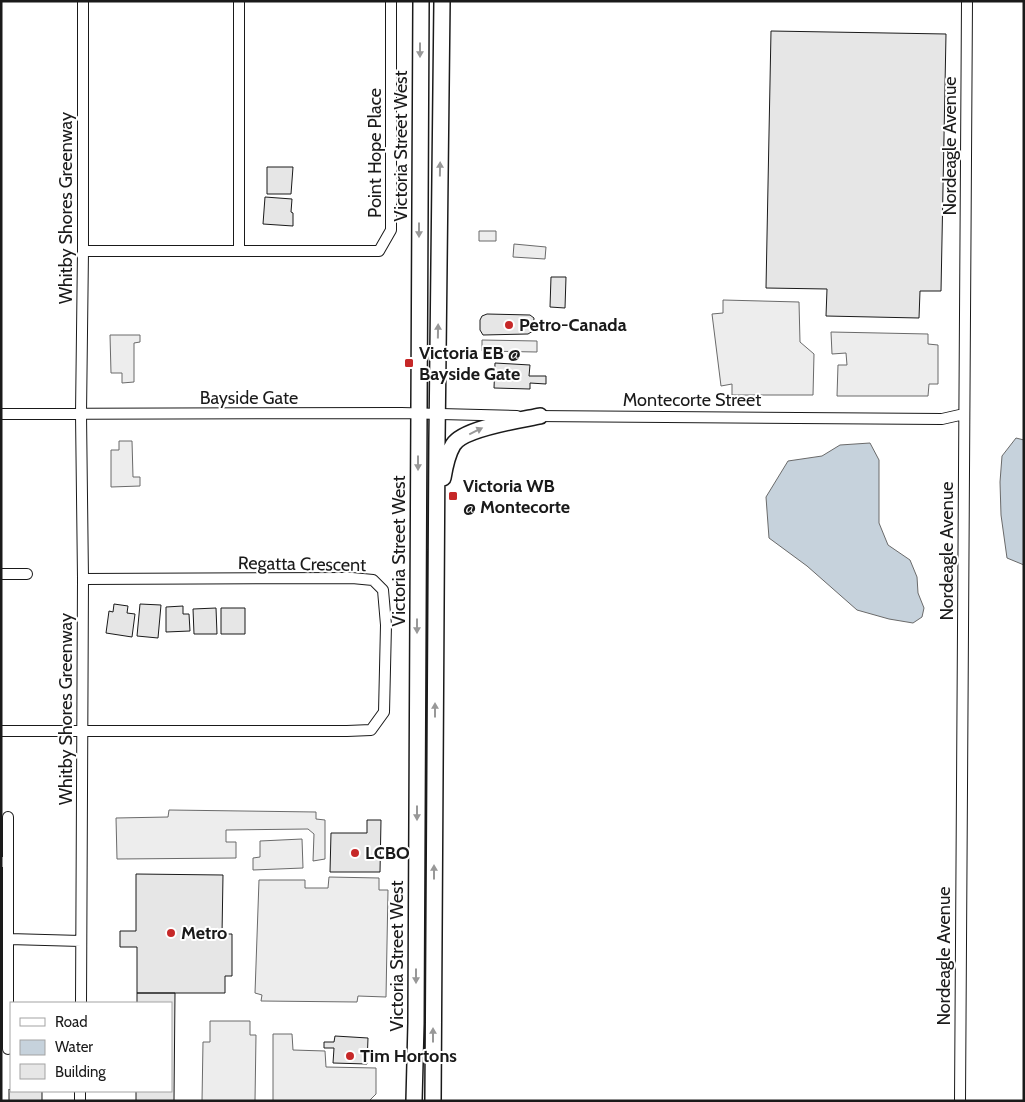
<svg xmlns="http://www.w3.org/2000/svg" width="1025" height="1102" font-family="Cabin,sans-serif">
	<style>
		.parking { fill: #ededed; stroke: #6a6a6a }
		.water { fill: #c6d2dc; stroke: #6a6a6a }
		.building { fill: #e6e6e6; stroke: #1a1a1a }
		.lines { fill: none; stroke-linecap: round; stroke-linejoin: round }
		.street-casing { stroke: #1a1a1a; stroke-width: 12 }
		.secondary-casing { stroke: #1a1a1a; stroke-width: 18 }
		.street { stroke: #fff; stroke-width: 10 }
		.secondary { stroke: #fff; stroke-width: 15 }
		.oneway { fill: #989898 }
		.poi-dot { fill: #c62828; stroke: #fff; stroke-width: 2 }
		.labels { text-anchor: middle; stroke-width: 4; stroke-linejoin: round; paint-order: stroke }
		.street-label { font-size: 18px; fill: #1a1a1a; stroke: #fff }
		.poi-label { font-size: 18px; font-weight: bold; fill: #1a1a1a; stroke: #fff; text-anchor: start }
	</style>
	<rect width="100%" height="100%" fill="#fff"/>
	<!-- parking -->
	<path class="parking" d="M479 231H496V241H479Z
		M514 244 546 247 545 259 513 257Z
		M723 300 799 302 800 342 814 354 813 395H732V384L721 386 712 314 723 313Z
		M831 332 928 334V344L938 345V384H929L928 396H837L838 365H847L846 353 832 354Z
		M110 335H140V342L134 343V382L122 383V373H111Z
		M482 340 537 341V352L482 351Z
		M119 441H132L133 477H140V486L111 487V450H119Z
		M169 810 316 812V819L325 820V859L313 861 314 834 308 829 226 830V842H236V858L117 859 116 818 168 817Z
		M302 839 303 868 253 870V858L260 857V841Z
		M329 877 379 878V890H388L386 997 358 996 357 1002 261 1001 262 995 255 993 259 880H305V888H328Z
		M210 1021H250V1035H256L255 1101H202L203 1042H210Z
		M273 1034H292L293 1050 325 1051 326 1067 376 1068V1094L369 1101H273Z"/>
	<!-- water -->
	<path class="water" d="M1016 438 1024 440V565L1007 558 1001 515 1000 482 1002 456Z
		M870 443 879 460V523L888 545 910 560 917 577 918 593 924 608 922 617 913 623 889 619 857 610 807 566 769 538 766 497 788 461 822 456 840 445Z"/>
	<!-- building -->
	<path class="building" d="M771 31 946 34 941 291H920L919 318 826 316 827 289 766 288Z
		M267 167H293L291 194H267Z
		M265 197 292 199 291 212 293 213V226L263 224Z
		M551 277H566L565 308 550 307Z
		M487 314 530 315 534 318 533 331 528 334 483 335 480 330V320L482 316Z
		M495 363 530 365 529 376H546V384L530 383V389L494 388Z
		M114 604 128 606 127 613 135 614 132 637 106 633 109 611 113 612Z
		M140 604 161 605 158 638 137 636Z
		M183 606V614H189L190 631 166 632V607Z
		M216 608 217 634H194L193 609Z
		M221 608H245V634H221Z
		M367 820H381L380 872H330L331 833H367Z
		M136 874 223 875 222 934H232V976H225V993H137V947H120V931H136Z
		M137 993H175L174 1101H136V1091H171V1003H137Z
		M335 1036 368 1038 367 1064 333 1063 334 1048H324V1042H334Z
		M9 1089 11 1091H42V1101H9Z"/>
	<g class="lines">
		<defs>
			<path id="street" d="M239 1V250
				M83 251H379L391 230V1
				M1 414 401 413 517 416
				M534 416 942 419 964 414
				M1 574H27
				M1 731H347L371 730 384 712 386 625 383 590 373 580 352 578 83 579
				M1 862H8V1049
				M8 862V817
				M9 939 81 941
				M81 1003 83 579 81 414 83 251V1
				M80 1091V1101
				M960 1101 967 1"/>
			<path id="secondary" d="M443 478C445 466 447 455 453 445 463 428 521 420 540 416
				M414 1101 416 1023 421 1
				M433 1101 437 440 442 1"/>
		</defs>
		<!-- street casing -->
		<use href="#street" class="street-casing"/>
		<!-- secondary casing -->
		<use href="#secondary" class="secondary-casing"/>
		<!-- street -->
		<use href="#street" class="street"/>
		<!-- secondary -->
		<use href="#secondary" class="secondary"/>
	</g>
	<!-- one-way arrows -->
	<defs><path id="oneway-solid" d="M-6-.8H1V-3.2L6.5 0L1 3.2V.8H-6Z" transform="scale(1.25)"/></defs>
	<g class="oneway">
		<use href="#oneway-solid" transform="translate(420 50) rotate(90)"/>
		<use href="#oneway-solid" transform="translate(440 169) rotate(-89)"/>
		<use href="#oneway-solid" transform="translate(419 230) rotate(90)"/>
		<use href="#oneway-solid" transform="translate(438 331) rotate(-89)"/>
		<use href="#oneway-solid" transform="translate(476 431) rotate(-26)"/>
		<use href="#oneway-solid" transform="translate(418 463) rotate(90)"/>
		<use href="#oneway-solid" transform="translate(417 626) rotate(90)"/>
		<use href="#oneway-solid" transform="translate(435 710) rotate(-90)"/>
		<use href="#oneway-solid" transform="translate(417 813) rotate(90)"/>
		<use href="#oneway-solid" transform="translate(434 872) rotate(-90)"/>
		<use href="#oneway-solid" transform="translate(416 976) rotate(90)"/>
		<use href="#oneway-solid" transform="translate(433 1035) rotate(-90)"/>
	</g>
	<!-- markers -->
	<g class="poi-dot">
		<circle cx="509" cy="325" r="5"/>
		<rect x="404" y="358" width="10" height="10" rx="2.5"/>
		<rect x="448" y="491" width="10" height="10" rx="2.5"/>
		<circle cx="355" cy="853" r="5"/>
		<circle cx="171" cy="933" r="5"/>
		<circle cx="350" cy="1056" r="5"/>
	</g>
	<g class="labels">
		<!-- street labels -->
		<g class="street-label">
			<text transform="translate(401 146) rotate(-90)" y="6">Victoria Street West</text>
			<text transform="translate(950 146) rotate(-90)" y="6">Nordeagle Avenue</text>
			<text transform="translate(375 153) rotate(-90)" y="6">Point Hope Place</text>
			<text transform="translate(66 208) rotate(-90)" y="6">Whitby Shores Greenway</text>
			<text x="249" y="404">Bayside Gate</text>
			<text x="692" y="406">Montecorte Street</text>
			<text transform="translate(399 551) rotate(-90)" y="6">Victoria Street West</text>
			<text transform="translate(947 551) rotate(-90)" y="6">Nordeagle Avenue</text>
			<text transform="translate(302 564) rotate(1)" y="6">Regatta Crescent</text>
			<text transform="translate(66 709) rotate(-90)" y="6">Whitby Shores Greenway</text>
			<text transform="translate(397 956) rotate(-90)" y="6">Victoria Street West</text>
			<text transform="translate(944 956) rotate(-90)" y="6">Nordeagle Avenue</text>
		</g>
		<!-- poi labels -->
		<g class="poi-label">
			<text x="519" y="331">Petro-Canada</text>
			<text x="419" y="359">Victoria EB @<tspan x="419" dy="21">Bayside Gate</tspan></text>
			<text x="463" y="492">Victoria WB<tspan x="463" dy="21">@ Montecorte</tspan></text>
			<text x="365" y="859">LCBO</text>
			<text x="181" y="939">Metro</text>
			<text x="360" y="1062">Tim Hortons</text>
		</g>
	</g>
	<!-- border -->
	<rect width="1025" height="1102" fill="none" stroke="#1a1a1a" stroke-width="5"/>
	<!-- legend -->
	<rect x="10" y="1002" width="162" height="90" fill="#ffffff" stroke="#a3a3a3"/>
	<rect x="20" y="1018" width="25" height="8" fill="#ffffff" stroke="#a3a3a3"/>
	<text x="55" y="1027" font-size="15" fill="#1a1a1a">Road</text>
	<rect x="20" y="1040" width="25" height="15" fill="#c6d2dc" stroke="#a3a3a3"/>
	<text x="55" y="1052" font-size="15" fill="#1a1a1a">Water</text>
	<rect x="20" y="1064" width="25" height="15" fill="#e6e6e6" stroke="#a3a3a3"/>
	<text x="55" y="1077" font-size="15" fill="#1a1a1a">Building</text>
</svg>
